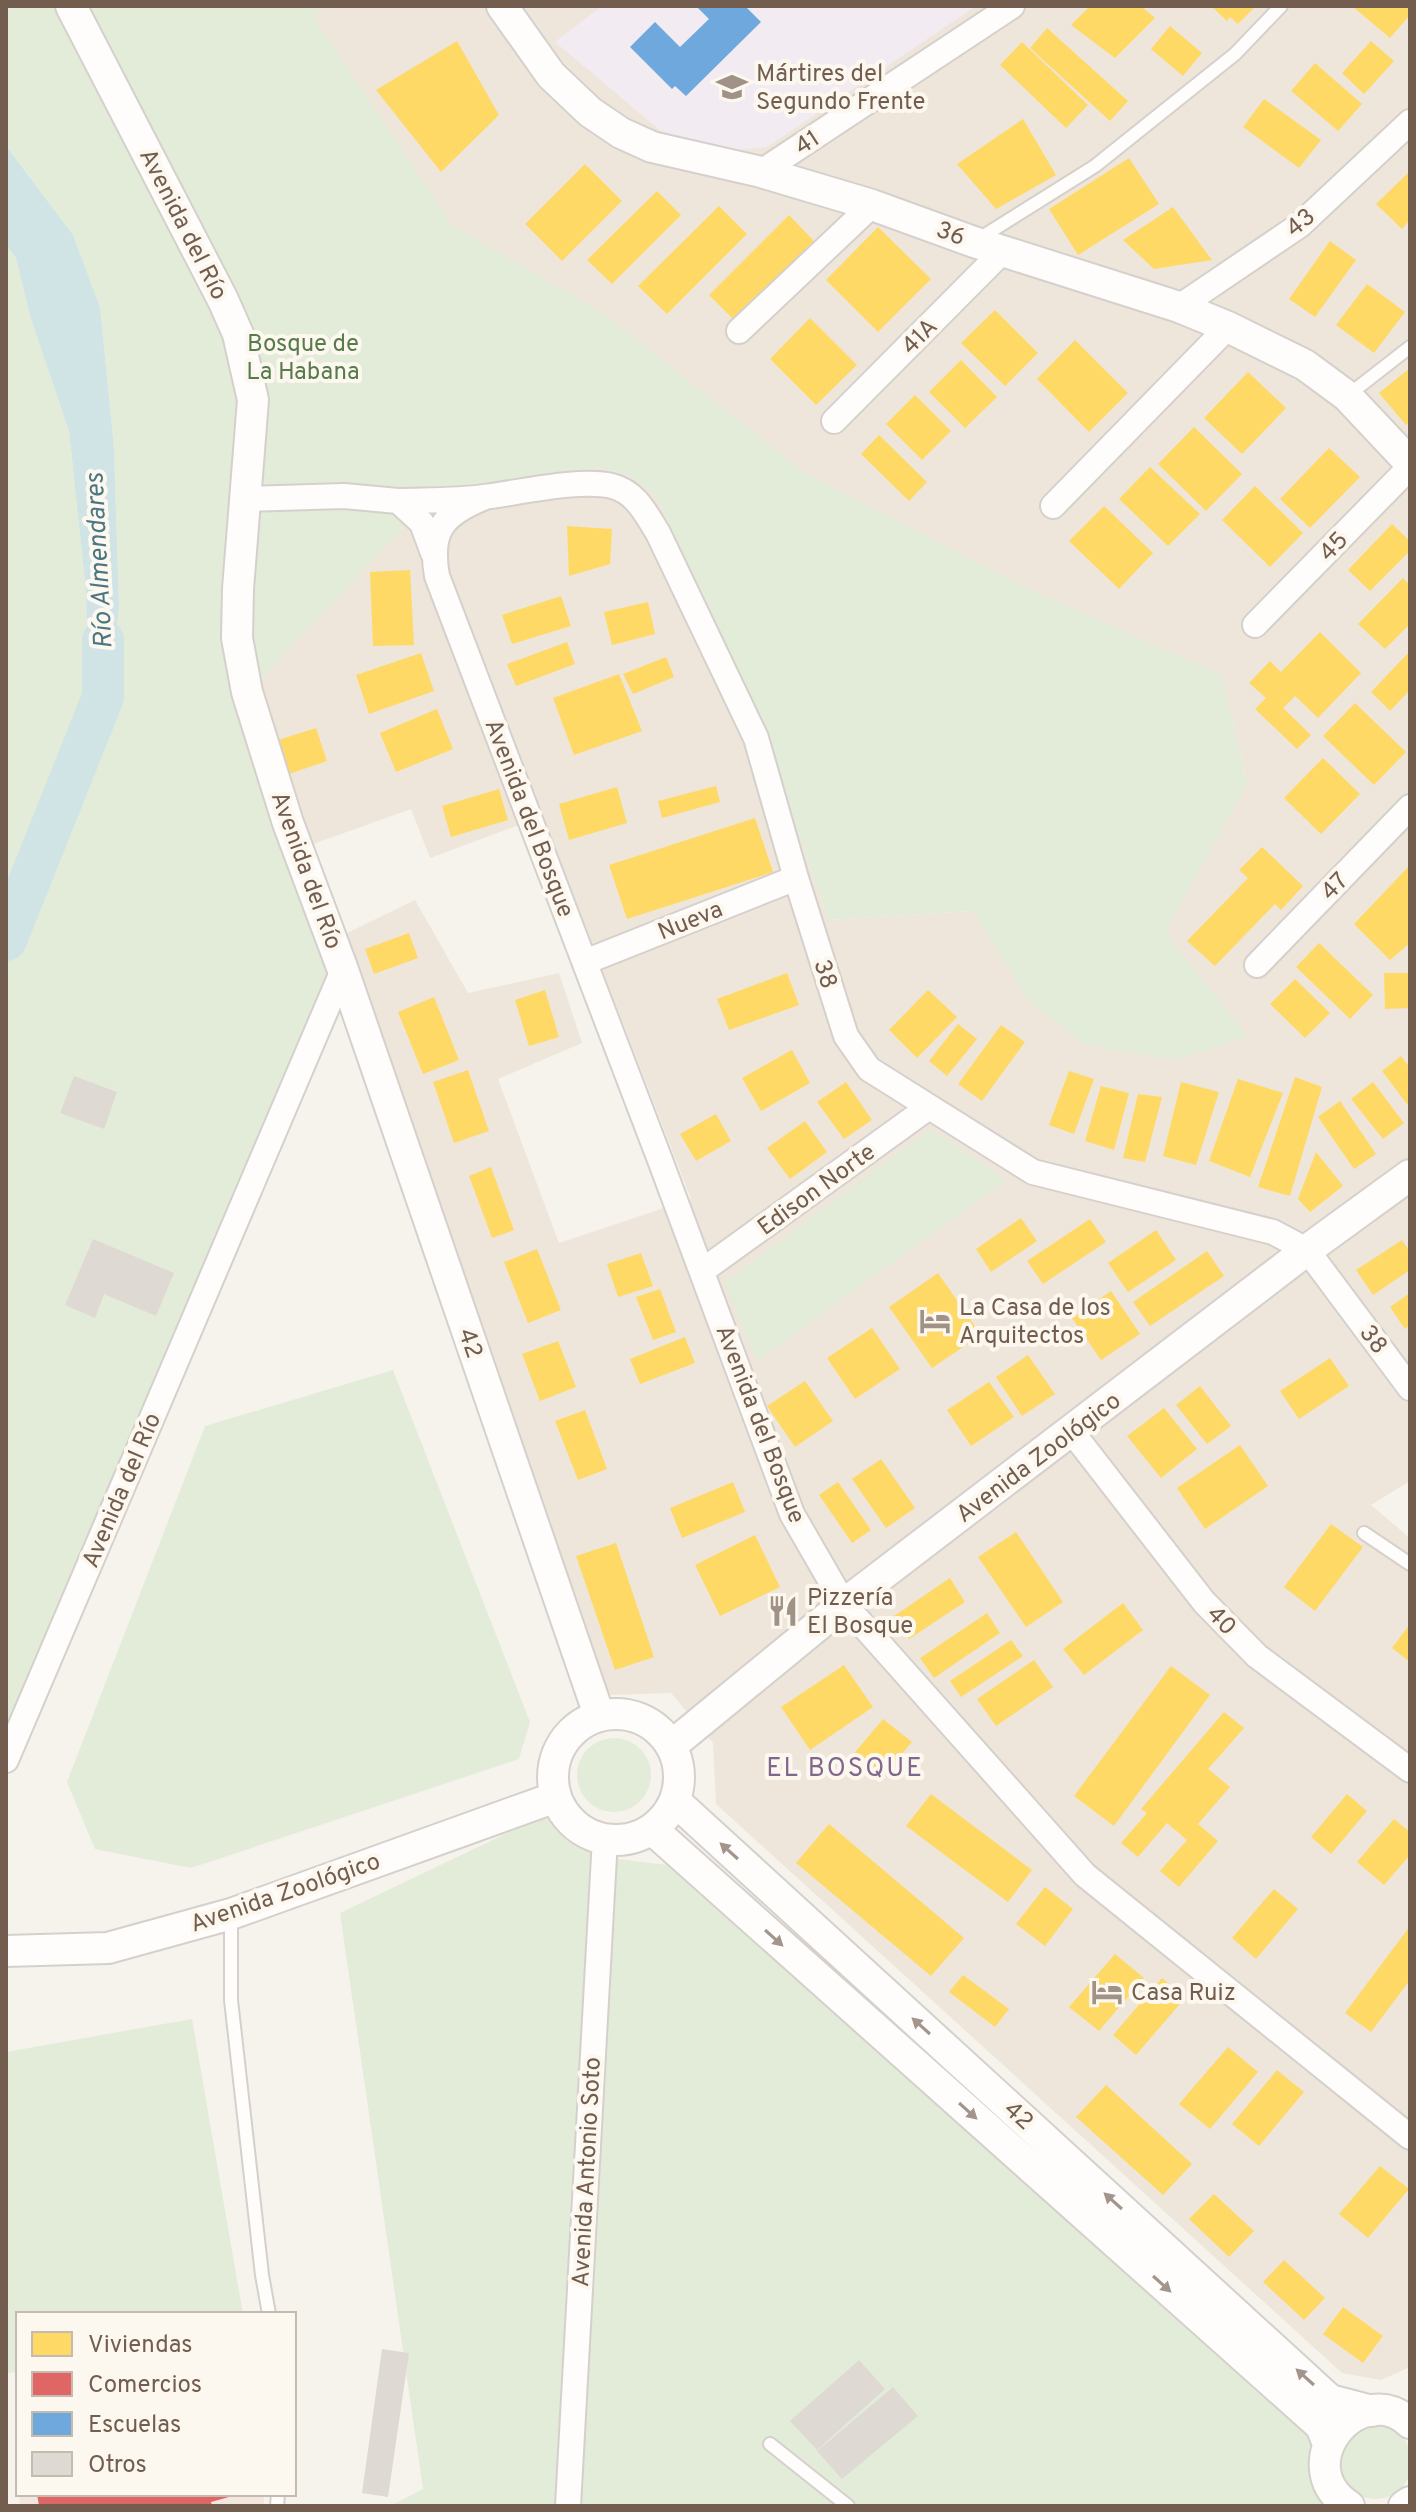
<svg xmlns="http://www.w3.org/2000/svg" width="1416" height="2512" font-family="Overpass,sans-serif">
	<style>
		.residential { fill: #eee6db }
		.commercial { fill: #f3e6df }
		.education { fill: #f3ebf2 }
		.green { fill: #e3ecd9 }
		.water { fill: #d0e3e5 }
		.homes { fill: #ffd966 }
		.shops { fill: #e06666 }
		.schools { fill: #6fa8dc }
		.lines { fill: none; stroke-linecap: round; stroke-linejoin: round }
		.river { stroke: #d0e3e5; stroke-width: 42 }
		.building { fill: #dfd9d3 }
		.service-casing { stroke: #d5d0cb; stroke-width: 16 }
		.minor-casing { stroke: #d5d0cb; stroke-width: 28 }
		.tertiary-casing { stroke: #d5d0cb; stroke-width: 34 }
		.service { stroke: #fefdfc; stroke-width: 12 }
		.minor { stroke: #fefdfc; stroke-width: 24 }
		.tertiary { stroke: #fefdfc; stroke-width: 30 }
		.oneway { fill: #a3958c }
		.labels { text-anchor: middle; stroke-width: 8; stroke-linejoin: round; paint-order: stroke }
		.poi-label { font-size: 24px; fill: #725d4f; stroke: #fdf8ef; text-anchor: start }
		.street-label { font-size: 24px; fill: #725d4f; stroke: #fdf8ef }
		.park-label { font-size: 24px; fill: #587b4c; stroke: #fdf8ef }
		.water-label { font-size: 26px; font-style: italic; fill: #4c7782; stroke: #fdf8ef }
		.neighbourhood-label { font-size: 26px; letter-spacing: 2px; fill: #82678d; stroke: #fdf8ef }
	</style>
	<rect width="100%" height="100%" fill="#f6f3ed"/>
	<!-- residential -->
	<path class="residential" d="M326 6H1410V1481L1371 1505 1410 1538V2367L1381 2380 1342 2373 716 1804 713 1743 671 1693 609 1695 347 933 415 900 468 993 559 973 582 1043 498 1079 559 1243 691 1199 543 816 430 858 411 809 305 847 254 685 403 527 597 467 633 477 656 496 768 741 828 920 974 911 1029 1001 1170 940 1167 927 1247 784 1222 675 1024 587 805 473 603 313 453 226 313 16Z"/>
	<!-- commercial -->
	<path class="commercial" d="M19 2494H264V2506H20Z"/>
	<!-- education -->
	<path class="education" d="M602 6H976L767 147 736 150 661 131 555 42Z"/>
	<!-- green -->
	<path class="green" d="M6 6H326L313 16 453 226 603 313 805 473 1024 587 1222 675 1247 784 1167 928 1171 940 1248 1037 1173 1060 1083 1044 1029 1001 973 911 828 920 768 741 656 496 633 477 597 467 404 527 255 685 343 970 6 1754V245L16 258 31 319 69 431 86 591 87 636 119 606 114 448 100 307 73 235 6 146Z
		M930 1129 1006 1180 757 1361 724 1283Z
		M393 1370 530 1722 519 1759 191 1868 95 1849 67 1782 205 1426Z
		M577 1775a37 37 0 1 1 74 0a37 37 0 1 1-74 0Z
		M543 1816 602 1857 684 1867 1320 2431 1344 2506H390L423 2489 340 1913Z
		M192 2019 243 2314H18V2372L8 2373 6 2361V2052Z
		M1338 2462a37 37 0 1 1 74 0a37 37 0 1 1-74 0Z"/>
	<!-- water -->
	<path class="water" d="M6 146 73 235 100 307 114 448 119 606 116 633 103 697 87 636 86 591 69 431 31 319 16 258 6 245Z"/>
	<!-- homes -->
	<path class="homes" d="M1090 6H1141L1155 18 1115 58 1071 25Z
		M1211 6H1256L1238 24 1230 17 1227 21Z
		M1352 6H1410V15L1390 38Z
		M1170 26 1202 53 1183 76 1151 49Z
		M1047 28 1128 101 1110 121 1030 48Z
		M457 41 499 115 441 172 376 90Z
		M1371 41 1394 61 1364 94 1342 73Z
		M1022 42 1088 105 1066 128 1000 65Z
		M1315 63 1362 104 1338 131 1291 91Z
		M1264 99 1321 140 1299 168 1243 127Z
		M1023 119 1056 175 996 209 957 164Z
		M1129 158 1159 204 1078 255 1049 209Z
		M585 164 622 201 562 261 525 224Z
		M1410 171V220L1402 229 1376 204Z
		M657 191 681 215 612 284 587 260Z
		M719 206 747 234 667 314 638 286Z
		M1173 207 1212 260 1154 269 1123 240Z
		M789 215 814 241 734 320 709 295Z
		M878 227 931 279 878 332 826 280Z
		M1330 241 1356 260 1315 317 1289 299Z
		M1367 284 1405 312 1374 353 1336 325Z
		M995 310 1038 353 1005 386 961 343Z
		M810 318 857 365 816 405 770 359Z
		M1075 340 1128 393 1089 432 1037 379Z
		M961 360 997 397 965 428 929 392Z
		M1410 368V422L1406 425 1379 393Z
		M1248 372 1286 408 1242 454 1204 418Z
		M915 395 951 431 922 460 886 424Z
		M1194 427 1242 474 1206 511 1158 464Z
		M879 435 927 482 909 501 861 454Z
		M1329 448 1360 477 1310 528 1280 499Z
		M1150 467 1200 514 1168 546 1119 499Z
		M1255 486 1303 533 1270 567 1222 520Z
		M1104 506 1153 553 1119 589 1069 541Z
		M1392 524 1410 541V551L1370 591 1348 570Z
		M567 526 612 529 610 564 569 576Z
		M410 570 414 645 373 646 370 572Z
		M1403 578 1410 585V624L1385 649 1358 624Z
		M561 596 571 626 512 644 502 615Z
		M648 602 655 634 612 645 604 612Z
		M1320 632 1361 673 1318 718 1295 696 1283 708 1311 735 1297 749 1255 709 1266 698 1249 683 1270 661 1281 672Z
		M567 642 575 664 516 686 507 664Z
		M1410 651V690L1390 711 1371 692Z
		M421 653 434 691 369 714 356 675Z
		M666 657 674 677 633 694 623 674Z
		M619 674 642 731 574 755 553 698Z
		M1355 703 1406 752 1374 785 1323 736Z
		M437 709 453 749 396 772 380 733Z
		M316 728 327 761 286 775 275 741Z
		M1323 758 1360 794 1321 834 1284 798Z
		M716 786 720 802 662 818 658 801Z
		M617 787 627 823 569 840 559 804Z
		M499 789 508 820 451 837 442 806Z
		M755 818 773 872 627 919 609 865Z
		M1262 847 1303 886 1281 910 1275 904 1215 966 1187 941 1248 878 1239 870Z
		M1410 865V943L1390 960 1354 924Z
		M409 933 418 958 374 974 365 949Z
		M1319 943 1373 995 1350 1019 1296 967Z
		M787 973 799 1005 729 1030 717 999Z
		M1384 973H1410V1008L1385 1009Z
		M1295 979 1330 1013 1305 1038 1270 1004Z
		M545 990 559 1037 529 1046 515 1000Z
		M928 990 957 1017 917 1058 889 1030Z
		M434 997 459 1060 423 1074 398 1012Z
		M958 1024 977 1039 947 1076 929 1061Z
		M1001 1025 1025 1042 982 1101 958 1084Z
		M792 1050 810 1083 761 1111 742 1078Z
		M1401 1056 1410 1068V1108L1382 1071Z
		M468 1070 489 1131 454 1143 433 1082Z
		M1069 1071 1094 1079 1074 1134 1049 1125Z
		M1295 1077 1322 1087 1290 1196 1258 1187Z
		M1238 1079 1283 1093 1250 1177 1209 1161Z
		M846 1082 872 1120 844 1139 817 1102Z
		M1181 1082 1219 1092 1196 1165 1163 1156Z
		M1373 1082 1404 1123 1383 1139 1351 1099Z
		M1101 1086 1129 1093 1114 1150 1085 1141Z
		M1138 1094 1162 1097 1145 1162 1123 1158Z
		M1340 1101 1376 1154 1354 1169 1318 1117Z
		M716 1114 731 1141 696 1161 680 1134Z
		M805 1121 827 1152 790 1179 767 1148Z
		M1316 1152 1343 1186 1310 1212 1298 1199Z
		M491 1167 514 1230 492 1238 469 1176Z
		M1021 1218 1037 1241 991 1272 976 1249Z
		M1090 1219 1106 1242 1043 1284 1027 1261Z
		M1156 1230 1176 1260 1128 1292 1108 1263Z
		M1402 1240 1410 1252V1270L1373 1295 1356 1270Z
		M537 1249 561 1310 528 1323 504 1262Z
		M1207 1251 1224 1276 1150 1326 1133 1302Z
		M641 1253 653 1286 618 1297 607 1264Z
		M938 1273 981 1335 932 1368 889 1307Z
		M660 1289 676 1332 653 1340 636 1297Z
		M1111 1291 1140 1334 1101 1360 1072 1318Z
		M1410 1293V1325L1405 1329 1390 1307Z
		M872 1328 900 1369 855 1399 827 1358Z
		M685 1337 695 1363 640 1384 630 1359Z
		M558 1341 576 1387 540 1401 522 1354Z
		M1028 1355 1055 1394 1022 1416 996 1377Z
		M1330 1358 1349 1386 1299 1419 1280 1391Z
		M805 1381 833 1421 795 1447 767 1406Z
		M989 1382 1014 1417 971 1446 947 1410Z
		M1200 1386 1231 1426 1207 1444 1176 1405Z
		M1164 1408 1197 1449 1161 1478 1127 1436Z
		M585 1410 607 1469 578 1480 555 1421Z
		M1240 1445 1268 1486 1205 1529 1177 1488Z
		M881 1459 915 1508 886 1528 852 1479Z
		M733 1482 745 1512 682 1538 670 1508Z
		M838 1482 871 1530 852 1543 819 1495Z
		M1331 1524 1363 1547 1315 1611 1284 1587Z
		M1016 1532 1063 1602 1026 1627 978 1557Z
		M755 1535 780 1587 720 1616 695 1565Z
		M616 1543 654 1657 615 1670 576 1556Z
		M950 1578 965 1602 909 1639 894 1616Z
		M1123 1603 1143 1630 1084 1675 1063 1649Z
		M987 1613 1000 1633 934 1678 920 1658Z
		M1410 1624V1662L1392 1648Z
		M1011 1640 1023 1656 961 1697 950 1681Z
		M1034 1660 1053 1687 996 1726 977 1699Z
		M844 1665 873 1707 810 1750 781 1707Z
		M1171 1666 1210 1695 1114 1826 1074 1796Z
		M1224 1712 1244 1728 1208 1769 1230 1787 1198 1824 1218 1841 1179 1887 1160 1871 1187 1840 1167 1823 1138 1857 1121 1843 1147 1813 1141 1809Z
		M883 1719 912 1742 879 1781 851 1757Z
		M931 1794 1032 1870 1008 1902 906 1826Z
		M1347 1794 1367 1811 1331 1854 1311 1837Z
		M1394 1819 1410 1832V1855L1384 1885 1357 1862Z
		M829 1824 964 1938 931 1976 796 1863Z
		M1045 1887 1073 1909 1045 1946 1016 1924Z
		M1274 1889 1298 1909 1256 1959 1232 1938Z
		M1410 1926V1980L1371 2032 1345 2013Z
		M1115 1954 1144 1978 1099 2031 1069 2007Z
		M963 1975 1009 2009 995 2027 949 1992Z
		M1162 1978 1185 1998 1136 2055 1113 2035Z
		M1228 2047 1258 2072 1210 2129 1179 2104Z
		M1277 2070 1304 2092 1259 2146 1232 2124Z
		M1106 2085 1192 2164 1163 2195 1076 2117Z
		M1380 2166 1409 2189 1368 2238 1339 2214Z
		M1214 2194 1254 2231 1229 2257 1189 2219Z
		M1284 2260 1325 2298 1304 2320 1263 2282Z
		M1343 2307 1383 2336 1363 2363 1323 2334Z"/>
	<!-- shops -->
	<path class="shops" d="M37 2494H236V2495L211 2502 212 2506H39Z"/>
	<!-- schools -->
	<path class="schools" d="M696 6H745L761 22 686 96 675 86 672 89 630 47 655 22 680 47 709 19Z"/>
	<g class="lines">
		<!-- river -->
		<path class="river" d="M6 940 103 697V640"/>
	</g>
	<!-- building -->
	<path class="building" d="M74 1076 117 1092 104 1129 60 1113Z
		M93 1239 174 1273 156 1316 104 1294 95 1318 65 1305Z
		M382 2349 409 2353 388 2497 362 2493Z
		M859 2360 885 2389 817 2450 790 2421Z
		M893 2387 918 2416 842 2479 817 2451Z"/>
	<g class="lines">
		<defs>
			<path id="service" d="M977 240 1095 166 1235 54 1281 6
				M1347 396 1410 347
				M1364 1533 1410 1564
				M231 1916V2000L262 2275 269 2314
				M770 2444 848 2506
				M277 2506 278 2494"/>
			<path id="minor" d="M761 172 1012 6
				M1179 307 1300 225 1410 122
				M739 331 872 205
				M834 421 1003 251
				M483 498C442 515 429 531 437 576L660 1160 792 1514 844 1604 1085 1875 1410 2137
				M244 499 344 496 398 501 422 523 433 553
				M398 501C427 500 456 501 484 497 517 493 581 478 612 486 636 492 646 514 658 533L756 738 796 878 846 1036 869 1069 1033 1172 1273 1232 1307 1250 1410 1388
				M1053 506 1228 327
				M1255 625 1410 467
				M585 962 796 878
				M1257 965 1410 807
				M702 1271 929 1107
				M1072 1432 1204 1602 1257 1656 1410 1770
				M6 1760 343 970
				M568 2506 605 1838"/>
			<path id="tertiary" d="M71 6 223 300 238 334 253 400 238 589 237 638 247 692 288 823 343 970 599 1715
				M502 6 551 75 590 112 621 133 652 147 761 172 872 205 974 242 1179 307 1228 327 1305 365 1347 396 1410 463
				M553 1777a63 63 0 1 1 126 0a63 63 0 1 1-126 0Z
				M671 1746 844 1604 1307 1250 1410 1175
				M675 1801 1330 2400 1372 2411
				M653 1830 1321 2426 1328 2444
				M6 1951 108 1948 231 1914 556 1797
				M1349 2506C1286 2464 1360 2376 1410 2423
				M1404 2506 1410 2502"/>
		</defs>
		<!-- service casing -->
		<use href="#service" class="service-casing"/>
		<!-- minor casing -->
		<use href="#minor" class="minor-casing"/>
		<!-- tertiary casing -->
		<use href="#tertiary" class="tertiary-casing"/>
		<!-- service -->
		<use href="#service" class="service"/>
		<!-- minor -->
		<use href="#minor" class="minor"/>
		<!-- tertiary -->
		<use href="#tertiary" class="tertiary"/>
	</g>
	<!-- one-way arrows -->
	<defs><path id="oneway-solid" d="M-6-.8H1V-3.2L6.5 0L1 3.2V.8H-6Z" transform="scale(2)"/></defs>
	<g class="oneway">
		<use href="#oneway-solid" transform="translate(729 1851) rotate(-138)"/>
		<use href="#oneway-solid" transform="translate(774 1938) rotate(42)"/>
		<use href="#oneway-solid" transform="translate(921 2026) rotate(-138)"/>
		<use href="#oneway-solid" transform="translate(968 2111) rotate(42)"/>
		<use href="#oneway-solid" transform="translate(1113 2201) rotate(-138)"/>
		<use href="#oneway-solid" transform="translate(1162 2284) rotate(42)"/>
		<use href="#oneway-solid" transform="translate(1305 2377) rotate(-138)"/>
	</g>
	<!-- icons -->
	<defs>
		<symbol id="school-bare" viewBox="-9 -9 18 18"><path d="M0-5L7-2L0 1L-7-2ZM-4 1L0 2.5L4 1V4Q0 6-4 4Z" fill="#a09286" stroke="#fdf8ef" stroke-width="2.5" paint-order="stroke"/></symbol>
		<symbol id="hotel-bare" viewBox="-9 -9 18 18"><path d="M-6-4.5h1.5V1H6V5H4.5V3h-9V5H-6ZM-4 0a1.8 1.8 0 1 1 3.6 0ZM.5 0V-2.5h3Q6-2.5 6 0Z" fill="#a09286" stroke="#fdf8ef" stroke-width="2.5" paint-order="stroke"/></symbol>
		<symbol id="restaurant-bare" viewBox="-9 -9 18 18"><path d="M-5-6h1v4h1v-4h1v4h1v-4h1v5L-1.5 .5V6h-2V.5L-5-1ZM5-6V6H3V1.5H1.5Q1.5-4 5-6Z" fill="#a09286" stroke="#fdf8ef" stroke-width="2.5" paint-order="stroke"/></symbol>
	</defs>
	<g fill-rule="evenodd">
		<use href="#school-bare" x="710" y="65" width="44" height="44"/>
		<use href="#hotel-bare" x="913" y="1299" width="44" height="44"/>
		<use href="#restaurant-bare" x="761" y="1589" width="44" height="44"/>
		<use href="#hotel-bare" x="1085" y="1970" width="44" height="44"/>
	</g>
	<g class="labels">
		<!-- poi labels -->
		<g class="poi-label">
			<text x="756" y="81">Mártires del<tspan x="756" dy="28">Segundo Frente</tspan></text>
			<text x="959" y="1315">La Casa de los<tspan x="959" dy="28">Arquitectos</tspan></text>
			<text x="807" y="1605">Pizzería<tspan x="807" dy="28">El Bosque</tspan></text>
			<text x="1131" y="2000">Casa Ruiz</text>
		</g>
		<!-- street labels -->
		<g class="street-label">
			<text transform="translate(807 142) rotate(-33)" y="8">41</text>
			<text transform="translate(1300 222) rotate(-39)" y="8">43</text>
			<text transform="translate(184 224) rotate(63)" y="8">Avenida del Río</text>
			<text transform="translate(951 233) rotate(20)" y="8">36</text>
			<text transform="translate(919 336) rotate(-45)" y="8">41A</text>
			<text transform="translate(1333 546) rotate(-46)" y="8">45</text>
			<text transform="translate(530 818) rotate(69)" y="8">Avenida del Bosque</text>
			<text transform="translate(307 870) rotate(70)" y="8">Avenida del Río</text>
			<text transform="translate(1334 886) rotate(-46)" y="8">47</text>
			<text transform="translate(690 920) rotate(-22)" y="8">Nueva</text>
			<text transform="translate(826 974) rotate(72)" y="8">38</text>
			<text transform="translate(816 1189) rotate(-36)" y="8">Edison Norte</text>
			<text transform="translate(1374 1339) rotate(53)" y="8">38</text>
			<text transform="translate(471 1343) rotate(71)" y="8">42</text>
			<text transform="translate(761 1424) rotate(69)" y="8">Avenida del Bosque</text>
			<text transform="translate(1038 1457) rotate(-37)" y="8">Avenida Zoológico</text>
			<text transform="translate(121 1490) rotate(-67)" y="8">Avenida del Río</text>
			<text transform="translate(1222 1620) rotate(46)" y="8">40</text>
			<text transform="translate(285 1892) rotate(-19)" y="8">Avenida Zoológico</text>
			<text transform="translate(1019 2115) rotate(42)" y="8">42</text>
			<text transform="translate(586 2172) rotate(-87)" y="8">Avenida Antonio Soto</text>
		</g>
		<!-- park labels -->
		<g class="park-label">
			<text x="303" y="351">Bosque de<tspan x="303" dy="28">La Habana</tspan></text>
		</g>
		<!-- water labels -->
		<g class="water-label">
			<text transform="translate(98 561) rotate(-93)" y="9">Río Almendares</text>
		</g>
		<!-- neighbourhood labels -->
		<g class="neighbourhood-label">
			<text x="845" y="1776">EL BOSQUE</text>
		</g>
	</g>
	<!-- border -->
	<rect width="1416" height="2512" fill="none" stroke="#725d4f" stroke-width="16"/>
	<!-- legend -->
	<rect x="16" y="2312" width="280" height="184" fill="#fdf8ef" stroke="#c5baaf" stroke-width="2"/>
	<rect x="32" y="2332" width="40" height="24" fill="#ffd966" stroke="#c5baaf" stroke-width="2"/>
	<text x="88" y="2352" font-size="24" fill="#725d4f">Viviendas</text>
	<rect x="32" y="2372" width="40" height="24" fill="#e06666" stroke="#c5baaf" stroke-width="2"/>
	<text x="88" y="2392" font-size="24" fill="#725d4f">Comercios</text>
	<rect x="32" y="2412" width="40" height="24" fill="#6fa8dc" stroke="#c5baaf" stroke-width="2"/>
	<text x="88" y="2432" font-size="24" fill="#725d4f">Escuelas</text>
	<rect x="32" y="2452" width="40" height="24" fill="#dfd9d3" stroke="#c5baaf" stroke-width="2"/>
	<text x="88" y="2472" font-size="24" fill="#725d4f">Otros</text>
</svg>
